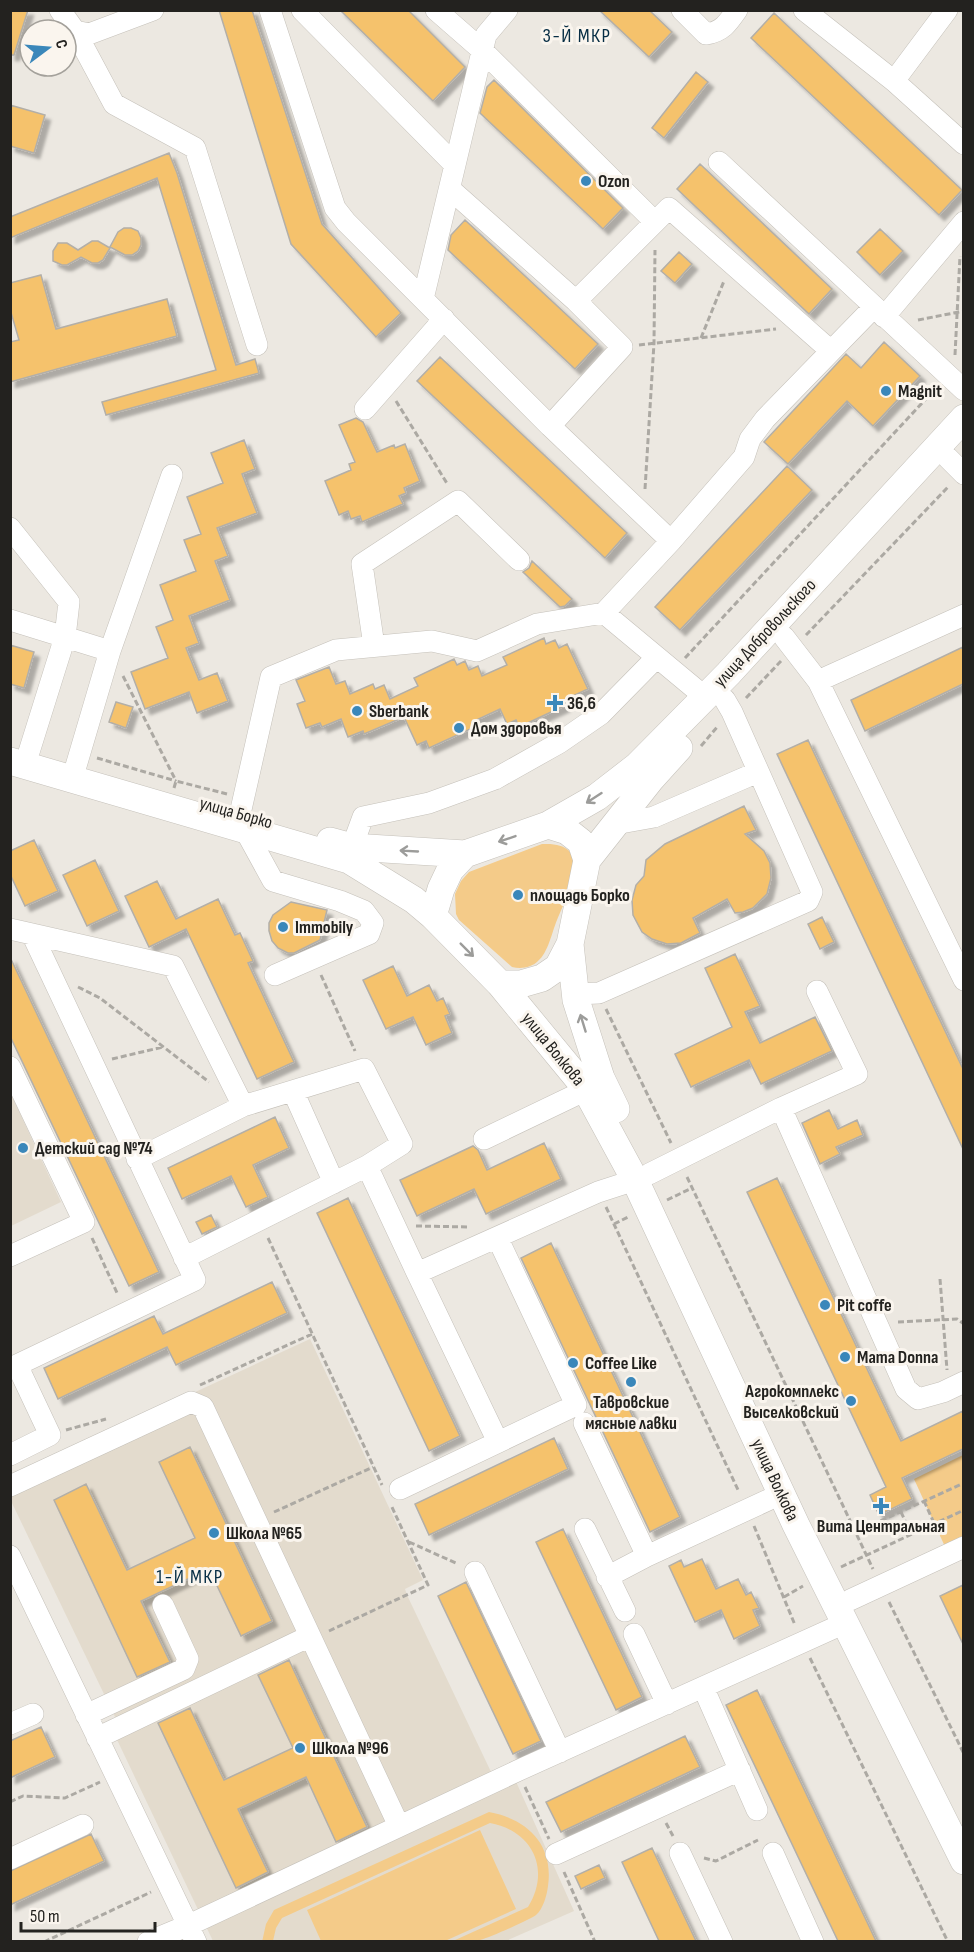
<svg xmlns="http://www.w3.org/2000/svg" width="974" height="1952" viewBox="0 0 974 1952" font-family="'Sofia Sans Condensed',sans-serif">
<defs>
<filter id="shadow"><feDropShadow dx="5.5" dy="5.5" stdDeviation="1.5" flood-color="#0004"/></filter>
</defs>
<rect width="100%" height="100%" fill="#ece8e1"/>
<path fill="#e3dbcd" d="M11,1094L61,1202L11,1226H10Z
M310,1339L423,1580L405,1589L407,1595L492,1774L509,1766L574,1911L506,1941H213L110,1725L117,1721L11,1501V1477Z"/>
<path fill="#f4cb89" d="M542,844C597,841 568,893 557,920C552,932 548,953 538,961C531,968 521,969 512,967L459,920L456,914L455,894L461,881L469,872Z
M963,1455V1544L947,1551L914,1479Z
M489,1812C527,1819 554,1844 548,1886C547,1895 543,1909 536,1915C531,1919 483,1941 476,1941C469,1942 461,1941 453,1941L528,1907C551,1870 533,1831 490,1823L282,1918L276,1928L273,1941L262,1942L266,1924L274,1910Z
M480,1830L516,1909L445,1941H321L307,1910Z"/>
<path fill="#f5c26c" stroke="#b3afa8" stroke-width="1.5" filter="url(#shadow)" d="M10,10H28L14,55H10Z
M219,10H252L322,224L401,313L376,337L291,244Z
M340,10H408L465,67L433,101Z
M599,10H649L672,32L649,57Z
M774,13L962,190L939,215L751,38Z
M696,72L708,82L664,138L652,128Z
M494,80L623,208L603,229L480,113L487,87Z
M10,105L45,115L34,153L10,146Z
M169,153L177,173L236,365L255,359L259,373L106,415L102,402L216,370L157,178L10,238V217Z
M700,164L832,289L809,314L677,189Z
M465,220L598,344L575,369L448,250L451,235Z
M124,228H131L138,231L141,238V245L138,251L132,255H125L110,247L118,232Z
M880,229L903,251L880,275L857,252Z
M92,241H98L110,248L103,260L98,263H92L81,257L67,265H62L53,261V251L58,243H67L78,250Z
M679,252L692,264L675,283L661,271Z
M41,275L56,329L167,299L177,336L10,382V342L19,340L10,309V283Z
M884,342L920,376L873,426L847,401L788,464L764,442L846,354L861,368Z
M440,357L627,533L605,558L417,381Z
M356,418L363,422L377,452L394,445L395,448L405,444L420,481L404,488L406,493L399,496L403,504L362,522L360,516L351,519L348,511L339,515L325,481L351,470L349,464L355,462L339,425Z
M244,440L255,469L242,474L257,513L217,528L228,556L215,561L230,600L189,616L199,643L186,648L199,680L217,673L228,701L197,713L189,692L145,709L131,672L168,658L156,627L173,620L160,585L196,571L184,540L201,534L187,497L223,483L211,453Z
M787,466L812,490L680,630L655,607Z
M532,561L572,599L565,606L560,607L523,572L529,568Z
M544,638L546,644L555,640L559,648L567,644L588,689L562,701L564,706L519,727L516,720L507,724L500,709L472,722L475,727L429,748L426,741L417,745L404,717L364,734L363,731L348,737L341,719L322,727L320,723L306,728L297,704L305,701L296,680L329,667L336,684L345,681L350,694L373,684L375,689L384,685L390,699L418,686L414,678L454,659L457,665L465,661L469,670L478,666L482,676L507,665L503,657Z
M10,645L34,652L24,688L10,684Z
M963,647V684L865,731L851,700Z
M116,702L133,707L126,728L109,722Z
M808,740L963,1069V1149L777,754Z
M744,806L756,830L745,834L764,851L770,863L771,878L767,894L753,908L743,912L735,913L727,899L693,918L700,933L681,943L667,944L652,939L642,932L633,915L632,900L636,885L644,876L646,860L665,844Z
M34,840L58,891L25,906L10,874V851Z
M95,860L119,911L87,926L63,875Z
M157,881L176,919L218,899L235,935L240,933L253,961L248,963L294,1062L257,1079L186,929L149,947L125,896Z
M291,902L327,910L320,940L294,953H288L278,948L272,941L269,931V923L273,915Z
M822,917L834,942L820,949L808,924Z
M735,954L760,1006L745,1012L760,1043L815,1017L832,1051L761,1084L749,1060L691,1087L675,1054L732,1027L705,968Z
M10,957L159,1272L129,1286L10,1036Z
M393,966L407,996L429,985L437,1001L443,998L450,1014L445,1016L452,1033L426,1045L413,1017L386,1029L363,980Z
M829,1110L838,1129L857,1120L863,1135L836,1147L840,1154L820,1164L802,1123Z
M275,1117L289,1148L253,1165L268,1197L246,1207L231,1176L182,1199L168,1168Z
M544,1143L561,1179L486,1214L474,1189L417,1216L400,1180L473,1146L478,1150L487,1170Z
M777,1178L901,1441L963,1411V1449L902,1478L912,1499L879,1515L870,1495L886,1487L747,1192Z
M348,1198L460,1436L429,1451L317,1213Z
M211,1215L217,1227L202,1234L196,1222Z
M551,1243L680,1517L650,1532L521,1258Z
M272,1282L287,1313L176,1365L167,1347L58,1399L44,1368L154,1316L163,1334Z
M554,1438L568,1469L429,1535L415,1504Z
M190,1447L272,1621L241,1636L209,1569L141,1601L170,1662L137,1677L54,1500L86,1484L127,1570L195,1538L159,1462Z
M563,1529L642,1697L616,1710L536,1542Z
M702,1559L716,1589L738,1579L746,1595L751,1592L759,1608L753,1610L760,1626L734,1639L721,1610L695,1622L669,1566L681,1560L684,1567Z
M466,1582L541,1741L513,1754L438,1596Z
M963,1585V1644L940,1596Z
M289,1660L367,1827L336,1842L306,1777L238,1809L268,1872L236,1888L158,1723L190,1708L224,1780L293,1748L258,1675Z
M757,1690L876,1941H838L726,1705Z
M41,1727L55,1757L10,1778V1741Z
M685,1736L700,1767L561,1832L546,1802Z
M91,1834L104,1861L10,1905V1871Z
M652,1848L696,1941H659L622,1862Z
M599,1865L605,1878L581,1889L575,1876Z"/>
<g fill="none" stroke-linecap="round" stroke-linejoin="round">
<g stroke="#c5c1ba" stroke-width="22">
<path id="minor" d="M60,10L75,31L89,34L153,10
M270,10L335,208L346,222L550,426L671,541
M302,10L455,165
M436,10L483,51L655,222
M682,10L706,34C722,32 728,23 737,10
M804,10L894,81L964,144
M75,31L114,104L195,148L257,345
M894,81L947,10
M719,162L964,390
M450,189L576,301L669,208L831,351
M423,299L486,35L507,10
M884,317L964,222
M365,409L444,319
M550,426L622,347L576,301
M948,458L964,474
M10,528L69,602L65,637L29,752
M604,613L705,697
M10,620L110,651
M784,637L818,681L964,980
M374,646L362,564L458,501L519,560
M818,681L964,615
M76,766L110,651L172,475
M240,814L271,677L336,650L432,641L477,651L537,624L604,613L671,541L744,457L750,439L765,419L874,307
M615,824L654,817L758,772
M245,830L273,881L340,901L364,911L373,923L369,934L275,975
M352,847L363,817L429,803L495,779L559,743L601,714L657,657
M10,929L173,966L243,1106
M575,994L599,993L808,901L812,892L732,712L725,700
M10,1067L84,1222L10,1256
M293,1091L334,1183
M781,1108L857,1074L817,991
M484,1139L586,1090
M137,1159L243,1106L364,1069L402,1144L367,1166L417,1273
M649,1174L781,1108L906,1389L918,1399L943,1392L964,1382
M184,1258L367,1166
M584,1423L647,1556
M498,1442L417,1273L598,1192L635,1180
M10,1455L50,1435L17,1365L195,1280L32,934
M10,1486L191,1402L203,1407L399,1826
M400,1489L576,1405L498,1239
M585,1529L625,1611
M10,1556L196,1942
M475,1572L560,1752
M607,1577L647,1556L781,1494
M850,1600L964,1547
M634,1634L667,1704
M703,1687L757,1810
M86,1715L184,1669L188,1659L163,1605
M10,1724L33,1714
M97,1738L310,1636
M680,1853L722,1942
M773,1853L813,1942
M556,1854L740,1770
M10,1859L83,1825
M148,1942L189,1925L517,1771L845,1623"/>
</g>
<g stroke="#c5c1ba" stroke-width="28">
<path id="major" d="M10,761L349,860L414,900L433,916L500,984L584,1086L635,1180L796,1525L964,1861
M330,841L352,847L465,854
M587,860L651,779L679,748
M433,916L441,889L450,870L465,854L548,825L597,797L637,766L728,674L964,418
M570,944L576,1000L601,1078L616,1109
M500,984H521L542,978L558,967L570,944L587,860L581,842L567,831L548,825"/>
</g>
<path stroke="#aca9a3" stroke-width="3" stroke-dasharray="6 3" stroke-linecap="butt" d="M918,320L964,311
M701,338L724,281
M639,345L776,329
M955,355L960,256
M396,401L448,485
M645,489L654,343L655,250
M806,635L949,486
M685,658L936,388
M123,676L176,781
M746,698L781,661
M701,746L718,726
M97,758L176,781
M174,788L176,781L227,794
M321,975L355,1051
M78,987L100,998L209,1082
M606,1009L671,1143
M112,1059L163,1047
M687,1177L873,1569
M667,1200L692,1188
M606,1207L739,1492
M614,1224L628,1217
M416,1226L470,1227
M92,1238L118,1295
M268,1238L382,1485
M940,1279L947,1370
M898,1322L957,1319L964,1324
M200,1385L312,1334
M66,1430L106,1419
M924,1501L934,1523
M274,1512L373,1467
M901,1512L911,1534
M754,1526L795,1625
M856,1532L964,1483
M409,1542L458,1564
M841,1567L964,1510
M784,1597L803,1586
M889,1602L964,1754
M329,1631L428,1585L391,1505
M810,1658L948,1942
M525,1787L549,1839
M10,1802L23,1796L65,1798L100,1782
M666,1823L673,1836
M704,1858L716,1861L758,1840
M564,1872L595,1942
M44,1942L151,1892"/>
<use href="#minor" stroke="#fff" stroke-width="21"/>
<use href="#major" stroke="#fff" stroke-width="27"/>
</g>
<defs><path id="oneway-shaft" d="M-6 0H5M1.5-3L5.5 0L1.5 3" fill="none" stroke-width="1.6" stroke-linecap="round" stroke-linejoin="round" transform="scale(1.5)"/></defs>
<g stroke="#9c9c9a">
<use href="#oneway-shaft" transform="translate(594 798) rotate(147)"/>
<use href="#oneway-shaft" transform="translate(507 839) rotate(161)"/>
<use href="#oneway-shaft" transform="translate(409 851) rotate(-177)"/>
<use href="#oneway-shaft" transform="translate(467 950) rotate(45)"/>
<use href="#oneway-shaft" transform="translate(583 1023) rotate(-107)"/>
</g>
<g fill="#3a87ba" stroke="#faf5ee" stroke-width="2">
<circle cx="586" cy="181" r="6"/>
<circle cx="886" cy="391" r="6"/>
<path d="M552 694h6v6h6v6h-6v6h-6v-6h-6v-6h6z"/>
<circle cx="357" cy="711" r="6"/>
<circle cx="459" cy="728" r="6"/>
<circle cx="518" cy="895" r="6"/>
<circle cx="283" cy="927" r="6"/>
<circle cx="23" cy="1148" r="6"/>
<circle cx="825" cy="1305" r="6"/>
<circle cx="845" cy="1357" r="6"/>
<circle cx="573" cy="1363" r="6"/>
<circle cx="631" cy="1382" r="6"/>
<circle cx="851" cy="1401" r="6"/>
<path d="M878 1497h6v6h6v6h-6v6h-6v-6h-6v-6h6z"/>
<circle cx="214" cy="1533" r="6"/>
<circle cx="300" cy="1748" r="6"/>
</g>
<g text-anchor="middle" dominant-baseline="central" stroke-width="6" stroke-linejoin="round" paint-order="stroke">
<g font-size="18" font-weight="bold" fill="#23221f" stroke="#faf5ee" text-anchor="start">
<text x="598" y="181">Ozon</text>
<text x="898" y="391">Magnit</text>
<text x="567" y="703">36,6</text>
<text x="369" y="711">Sberbank</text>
<text x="471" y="728">Дом здоровья</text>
<text x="530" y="895">площадь Борко</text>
<text x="295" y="927">Immobily</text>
<text x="35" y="1148">Детский сад №74</text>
<text x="837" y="1305">Pit coffe</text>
<text x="857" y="1357">Mama Donna</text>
<text x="585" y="1363">Coffee Like</text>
<text x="839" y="1391" text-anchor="end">Агрокомплекс<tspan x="839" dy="21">Выселковский</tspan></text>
<text x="631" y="1402" text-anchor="middle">Тавровские<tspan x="631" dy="21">мясные лавки</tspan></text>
<text x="881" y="1526" text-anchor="middle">Вита Центральная</text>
<text x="226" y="1533">Школа №65</text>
<text x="312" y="1748">Школа №96</text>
</g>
<g font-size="18" fill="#23221f" stroke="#faf5ee">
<text transform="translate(765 633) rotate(-47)">улица Добровольского</text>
<text transform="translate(236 813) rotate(16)">улица Борко</text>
<text transform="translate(553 1049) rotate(51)">улица Волкова</text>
<text transform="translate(775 1480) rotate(65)">улица Волкова</text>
</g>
<g font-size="20" letter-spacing="1.5" fill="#062d44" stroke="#faf5ee">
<text x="577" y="36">3-Й МКР</text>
<text x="190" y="1577">1-Й МКР</text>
</g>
</g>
<rect width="974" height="1952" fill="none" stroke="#23221f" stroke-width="24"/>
<g transform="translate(48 48) rotate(74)"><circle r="28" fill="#faf5ee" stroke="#a4a19b" stroke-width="1.5"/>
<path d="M0-4.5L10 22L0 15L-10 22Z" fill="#3a87ba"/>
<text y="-9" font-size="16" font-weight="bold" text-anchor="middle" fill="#23221f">С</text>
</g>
<path d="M21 1922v9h134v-9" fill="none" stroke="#23221f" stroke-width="3"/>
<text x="30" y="1922" font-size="18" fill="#23221f" stroke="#faf5ee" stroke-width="4.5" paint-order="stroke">50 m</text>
</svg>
